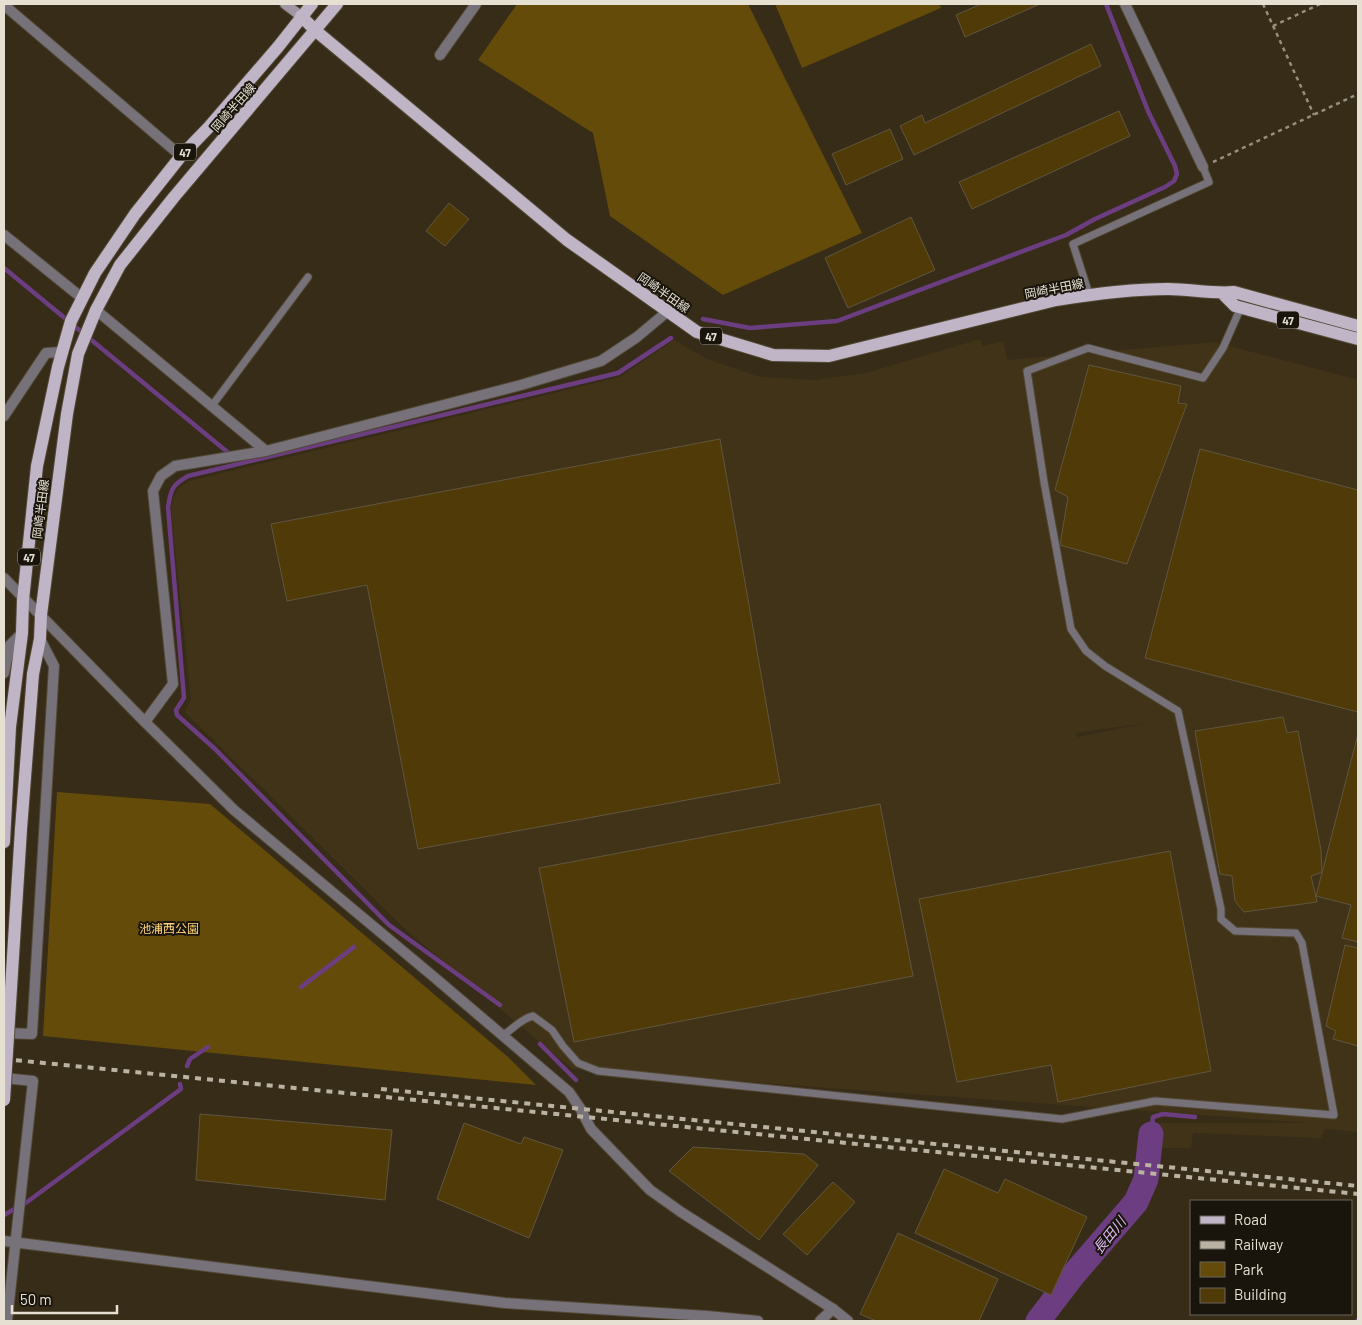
<svg xmlns="http://www.w3.org/2000/svg" width="1362" height="1325" viewBox="0 0 1362 1325" font-family="Barlow,'Noto Sans JP',sans-serif">
<rect width="100%" height="100%" fill="#362c18"/>
<path fill="#413318" fill-rule="evenodd" d="M980,339L983,346L1003,341L1007,360L1215,342L1358,380V1132L1325,1129L1321,1138L1193,1133L1191,1148H1155L1157,1123H1310L572,1069L407,931L185,712L191,698L171,511L173,498L179,488L189,481L620,377L674,340L707,359L760,377L816,380L866,373ZM1147,723L1077,737L1076,733Z"/>
<path fill="#654b0a" d="M517,4H748L862,233L723,295L610,216L593,133L478,60Z
M775,4H939L941,8L802,68Z
M57,792L210,804L508,1057L536,1085L43,1036Z"/>
<g fill="none" stroke-linecap="round" stroke-linejoin="round">
<path stroke="#6c3e81" stroke-width="4.5" d="M4,268L231,455
M703,319L750,328L837,321L1066,235L1095,219L1165,187L1174,181L1177,174L1175,166L1148,111L1106,4
M301,987L354,947
M500,1005L389,925L215,749L177,715L176,710L184,698L168,507C171,489 172,485 188,476L618,373L671,338
M540,1044L576,1080
M187,1066L190,1059L208,1047
M1151,1134L1153,1117L1163,1114L1195,1117
M4,1215L27,1202L181,1089L180,1084
M1357,1321L1358,1320"/>
<path stroke="#6c3e81" stroke-width="25" d="M1038,1321L1074,1274L1136,1202L1146,1179L1151,1134"/>
</g>
<path fill="#503b08" stroke="#60553f" d="M981,4H1040L965,37L956,15Z
M1091,44L1101,66L914,155L900,126L922,115L925,123Z
M1119,111L1130,136L972,209L959,182Z
M890,129L903,159L846,185L832,154Z
M449,203L469,219L445,246L426,231Z
M911,217L935,270L848,308L825,258Z
M1089,365L1181,386L1178,403L1187,404L1127,564L1060,545L1068,497L1055,490Z
M720,439L780,783L418,849L367,585L287,601L271,524Z
M1200,449L1358,490V712L1145,658Z
M1283,717L1287,733L1298,731L1321,850L1322,872L1311,876L1317,902L1244,912L1235,901L1232,876L1220,874L1195,731Z
M1358,734V942L1342,938L1351,905L1316,896Z
M880,804L913,976L574,1042L539,868Z
M1170,851L1211,1071L1058,1102L1051,1065L957,1082L919,899Z
M1345,945L1358,948V1046L1333,1039L1336,1031L1326,1026Z
M200,1114L392,1130L385,1200L196,1180Z
M464,1123L521,1144L524,1137L563,1150L529,1238L437,1199Z
M693,1147L804,1154L818,1165L759,1240L669,1171Z
M944,1169L998,1193L1005,1179L1087,1217L1051,1295L915,1233Z
M833,1182L855,1202L807,1255L783,1234Z
M898,1233L998,1279L979,1321H876L860,1314Z"/>
<g fill="none" stroke-linecap="round" stroke-linejoin="round">
<g stroke="#524936" stroke-width="9">
<path id="service" d="M1089,294L1073,244L1209,182L1203,167
M211,407L308,277
M503,1035C515,1028 520,1019 533,1016L552,1030L563,1046L578,1063L598,1071L1062,1119L1155,1101L1334,1115L1302,943L1296,933L1235,931L1221,919V909L1178,711L1105,666L1086,651L1071,629L1044,482L1027,371L1088,348L1203,378L1223,348L1241,307"/>
</g>
<g stroke="#524936" stroke-width="12">
<path id="minor" d="M1125,4L1203,167
M4,5L181,156
M440,55L476,4
M4,235L82,298
M96,310L266,451
M4,416L46,353L61,352
M4,673L10,645L22,633
M145,722L173,684L153,491L161,476L175,466L266,451L521,385L601,361L637,337L668,311
M4,1033L32,1034L54,666L40,639
M4,1078L33,1081L7,1321
M4,1241L505,1303L707,1316L758,1321
M820,1321L833,1309"/>
</g>
<g stroke="#524936" stroke-width="12">
<path id="tertiary" d="M4,578L141,718L234,810L434,977L569,1092L580,1108L591,1129L650,1190L681,1212L833,1309L848,1321"/>
</g>
<g stroke="#524936" stroke-width="12">
<path id="secondary" d="M285,4L301,16"/>
</g>
<g stroke="#524936" stroke-width="14">
<path id="primary" d="M301,16L316,31L567,240L697,332L773,355L829,356L1056,300C1093,294 1131,289 1168,289C1190,289 1212,294 1234,292L1358,326
M1222,293L1235,306L1358,339
M21,829L33,674L40,639L41,615L67,414L78,354L96,310L120,265L174,197L337,4
M4,842L10,727L22,633L23,600L37,466L58,367L71,321L95,273L135,214L181,156L209,127L278,47L312,4"/>
</g>
<path stroke="#968e7e" stroke-width="2.5" stroke-dasharray="4 4" stroke-linecap="butt" d="M1263,4L1314,115
M1273,26L1320,4
M1213,162L1358,94"/>
<use href="#service" stroke="#77717a" stroke-width="7"/>
<use href="#minor" stroke="#77717a" stroke-width="10"/>
<use href="#tertiary" stroke="#77717a" stroke-width="10"/>
<use href="#secondary" stroke="#a097a5" stroke-width="10"/>
<use href="#primary" stroke="#c0b4c7" stroke-width="12"/>
<path stroke="#bab3a4" stroke-width="4" stroke-dasharray="6 6" stroke-linecap="butt" d="M4,1059L1358,1194
M381,1089L1358,1186"/>
<g stroke="#524936" stroke-width="14" stroke-linecap="butt">
<path id="primary-bridge" d="M4,1100L21,829"/>
</g>
<use href="#primary-bridge" stroke="#c0b4c7" stroke-width="12"/>
</g>
<g text-anchor="middle" dominant-baseline="central" stroke-width="4" stroke-linejoin="round" paint-order="stroke">
<g fill="#19150c" stroke="#a8a397" stroke-width="1">
<rect x="174" y="143.5" width="22" height="17" rx="4"/>
<rect x="1277" y="311.5" width="22" height="17" rx="4"/>
<rect x="700" y="327.5" width="22" height="17" rx="4"/>
<rect x="18" y="548.5" width="22" height="17" rx="4"/>
</g>
<g font-size="11" font-weight="bold" fill="#e6e0d3">
<text x="185" y="152">47</text>
<text x="1288" y="320">47</text>
<text x="711" y="336">47</text>
<text x="29" y="557">47</text>
</g>
<g font-size="12" fill="#e6e0d3" stroke="#19150c">
<text transform="translate(233 107) rotate(-49)">岡崎半田線</text>
<text transform="translate(1054 288) rotate(-11)">岡崎半田線</text>
<text transform="translate(664 292) rotate(35)">岡崎半田線</text>
<text transform="translate(40 509) rotate(-83)">岡崎半田線</text>
</g>
<g font-size="12" fill="#fed27a" stroke="#19150c">
<text x="169" y="928">池浦西公園</text>
</g>
<g font-size="14" font-style="italic" fill="#dfb9f3" stroke="#19150c">
<text transform="translate(1109 1235) rotate(-51)">長田川</text>
</g>
</g>
<rect width="1362" height="1325" fill="none" stroke="#e6e0d3" stroke-width="10"/>
<rect x="1190" y="1200" width="162" height="115" fill="#19150c" stroke="#6b665c"/>
<rect x="1200" y="1216" width="25" height="8" fill="#c0b4c7" stroke="#6b665c"/>
<text x="1234" y="1225" font-size="15" fill="#e6e0d3">Road</text>
<rect x="1200" y="1241" width="25" height="8" fill="#bab3a4" stroke="#6b665c"/>
<text x="1234" y="1250" font-size="15" fill="#e6e0d3">Railway</text>
<rect x="1200" y="1262" width="25" height="15" fill="#654b0a" stroke="#6b665c"/>
<text x="1234" y="1275" font-size="15" fill="#e6e0d3">Park</text>
<rect x="1200" y="1288" width="25" height="15" fill="#503b08" stroke="#6b665c"/>
<text x="1234" y="1300" font-size="15" fill="#e6e0d3">Building</text>
<path d="M12 1305v8h105v-8" fill="none" stroke="#e6e0d3" stroke-width="2.5"/>
<text x="20" y="1305" font-size="15" fill="#e6e0d3" stroke="#19150c" stroke-width="4" paint-order="stroke">50 m</text>
</svg>
